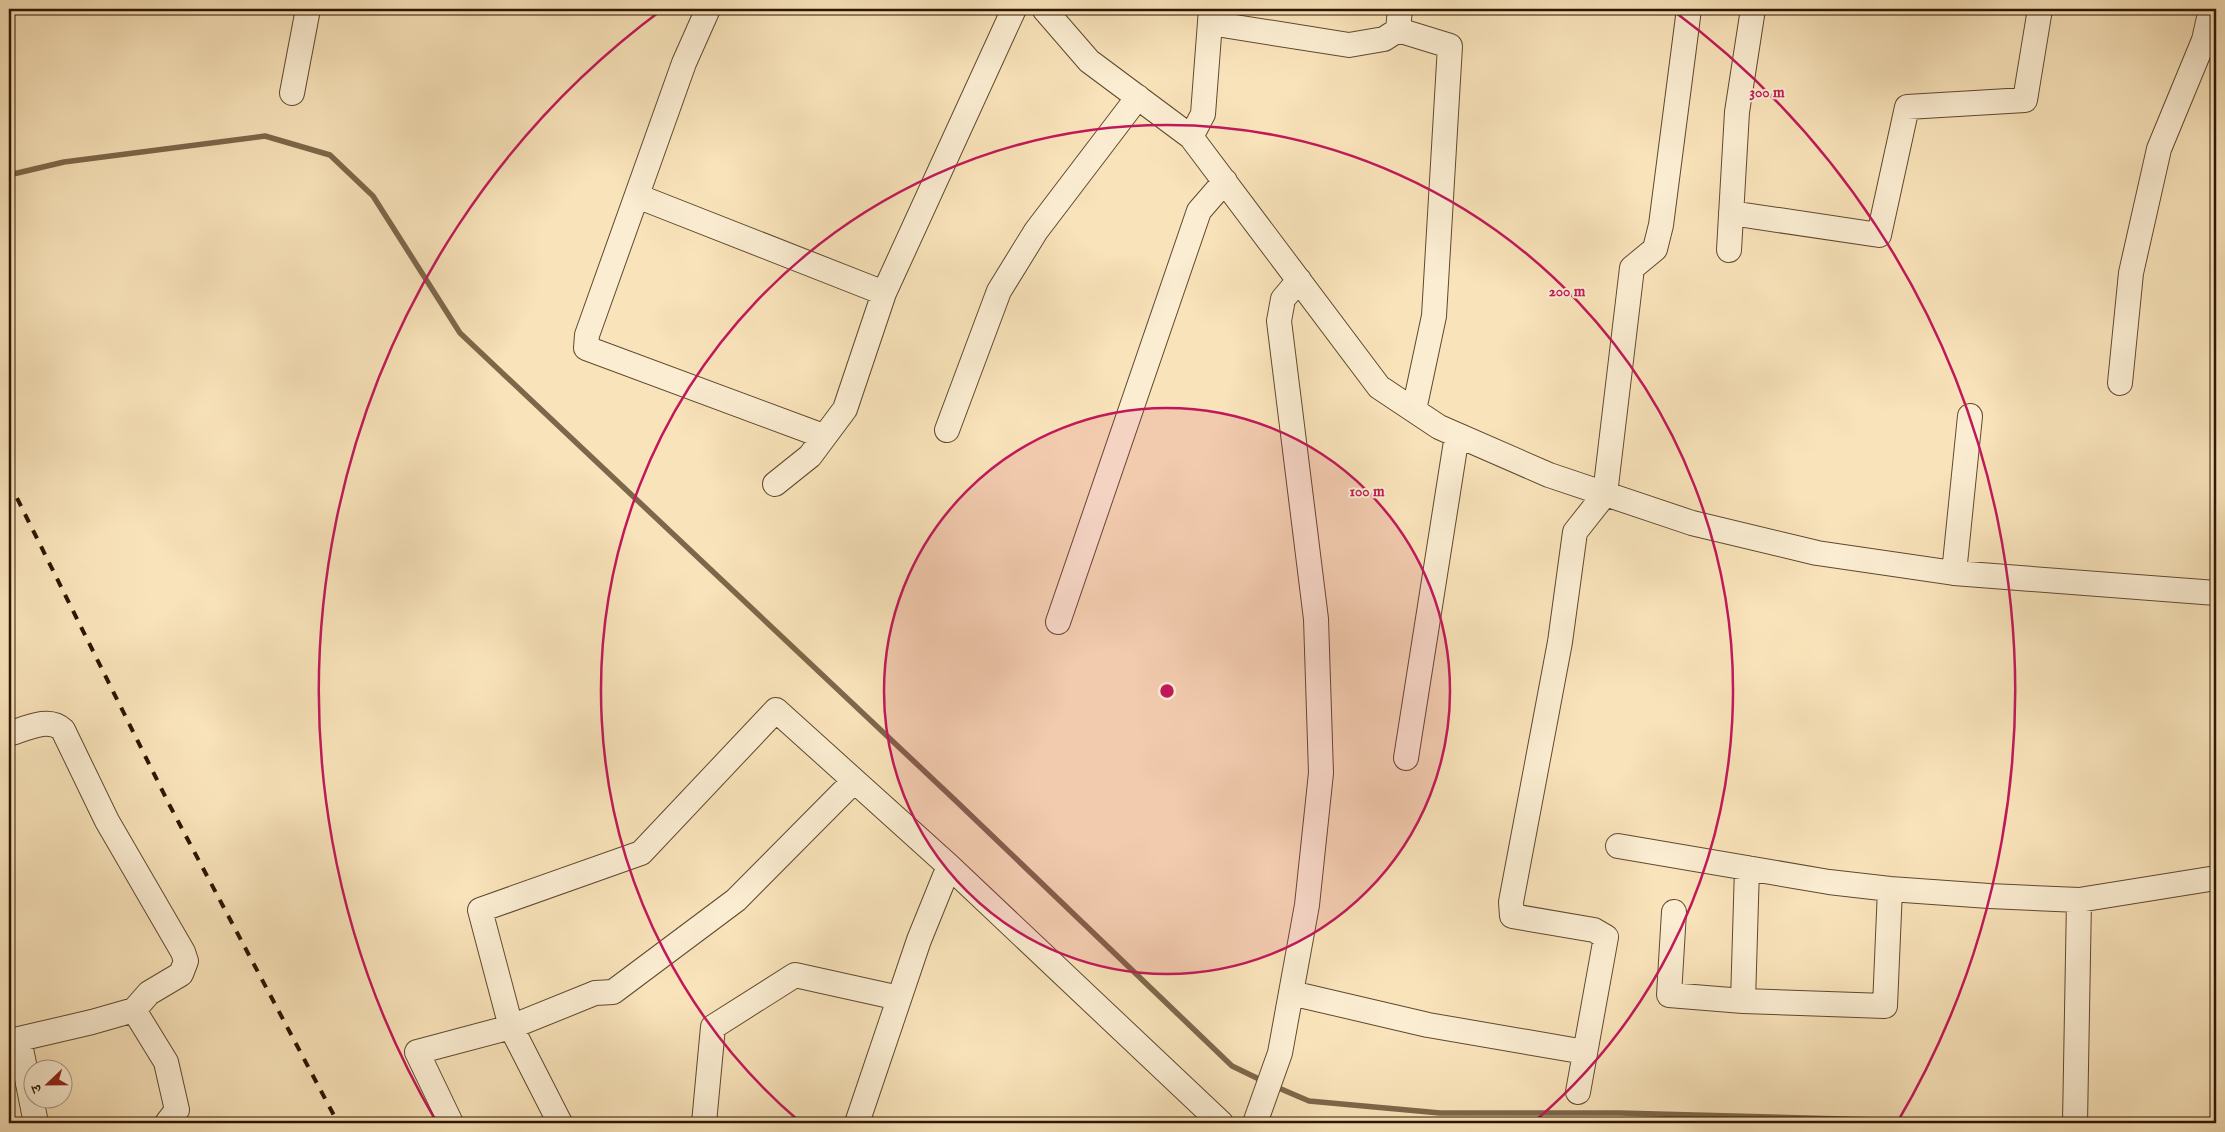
<svg xmlns="http://www.w3.org/2000/svg" width="2225" height="1132" viewBox="0 0 2225 1132" font-family="'IM FELL English','Noto Serif Devanagari',serif">
<rect width="100%" height="100%" fill="#f9e3ba"/>
<filter id="stains"><feTurbulence type="fractalNoise" baseFrequency=".004" numOctaves="4"/><feColorMatrix values="0 0 0 0 .2 0 0 0 0 .09 0 0 0 0 .02 0 0 0 .5 -.17"/></filter>
<radialGradient id="worn" r=".72"><stop offset=".6" stop-color="#630" stop-opacity="0"/><stop offset="1" stop-color="#630" stop-opacity=".3"/></radialGradient>
<g fill="none" stroke-linecap="round" stroke-linejoin="round">
<path stroke="#7d674a" stroke-width="5.5" d="M9,175L64,162L265,136L330,155L373,196L460,333L956,801L1232,1066L1263,1081
M1274,1086L1309,1101L1440,1113H1620L1992,1123"/>
<g stroke="#5f492e" stroke-width="26">
<path id="minor" d="M708,9L684,63L587,335L586,348L823,436
M1044,9L1089,61L1191,137L1379,387L1439,427L1549,475L1692,523L1817,553L1954,573L2216,593
M1210,23L1349,45L1384,39L1398,30
M1398,30L1450,46L1434,316L1414,410
M1398,30L1400,9
M292,93L308,9
M1191,137L1203,114L1211,9
M637,196L884,293
M1731,213L1879,235L1907,107L2025,100L2040,9
M1729,250L1737,112L1753,9
M2120,383L2131,273L2159,149L2204,40L2211,9
M947,430L999,291L1036,231L1138,97
M775,484L810,456L845,409L884,293L1014,9
M1954,573L1970,416
M1058,622L1199,211L1225,181
M9,734C25,729 49,716 63,730L107,821L183,952L186,961L181,974L149,993L134,1010
M1406,758L1457,435
M1618,846L1829,882L1890,889L1989,896L2079,900L2216,878
M1674,912L1669,995L1743,1001L1885,1006L1890,889
M1291,993L1428,1025L1585,1052
M1743,1001L1747,868
M1578,1092L1606,937L1594,930L1512,916L1511,902L1560,642L1575,532L1605,494L1632,268L1655,249L1661,225L1689,9
M36,1123L19,1039L92,1022L134,1010L166,1062L177,1110L167,1123
M451,1123L417,1052L511,1027L595,993L613,992L736,900L854,781
M560,1123L511,1027L480,910L641,853L776,710L949,866L1221,1123
M704,1123L713,1027L795,975L899,998
M857,1123L919,940L949,866
M1255,1123L1280,1053L1307,905L1321,773L1316,619L1279,321L1283,299L1299,280
M2075,1123L2079,900"/>
</g>
<use href="#minor" stroke="#fbedd2" stroke-width="24"/>
<path stroke="#2c1600" stroke-width="4" stroke-dasharray="9 9" stroke-linecap="butt" d="M9,482L170,806L338,1123"/>
</g>
<circle cx="1167" cy="691" r="283" fill="#c2185b" fill-opacity=".12"/>
<g fill="none" stroke="#c2185b" stroke-width="2.5">
<circle cx="1167" cy="691" r="283"/>
<path d="M799 1121A566 566 0 1 1 1535 1121"/>
<path d="M436 1121A848 848 0 0 1 663 9M1671 9A848 848 0 0 1 1898 1121"/>
</g>
<circle cx="1167" cy="691" r="8" fill="#c2185b" stroke="#fbedd2" stroke-width="2.5"/>
<g font-size="15" text-anchor="middle" font-weight="bold" fill="#c2185b" stroke="#fbedd2" stroke-width="4" stroke-linejoin="round" paint-order="stroke">
<text x="1767" y="97">300 m</text>
<text x="1567" y="296">200 m</text>
<text x="1367" y="496">100 m</text>
</g>
<rect width="2225" height="1132" fill="none" stroke="#f9e3ba" stroke-width="30"/>
<rect x="10" y="10" width="2205" height="1112" fill="none" stroke="#2c1600" stroke-width="2.5"/>
<rect x="15" y="15" width="2195" height="1102" fill="none" stroke="#2c1600"/>
<g transform="translate(48 1084) rotate(248)"><circle r="24" fill="#fbedd2" stroke="#a8977e"/>
<path d="M0-4L9 19L0 12L-9 19Z" fill="#8f2418"/>
<text y="-8" font-size="14" font-weight="bold" text-anchor="middle" fill="#2c1600">उ</text>
</g>
<rect width="100%" height="100%" filter="url(#stains)"/>
<rect width="100%" height="100%" fill="url(#worn)"/>
</svg>
